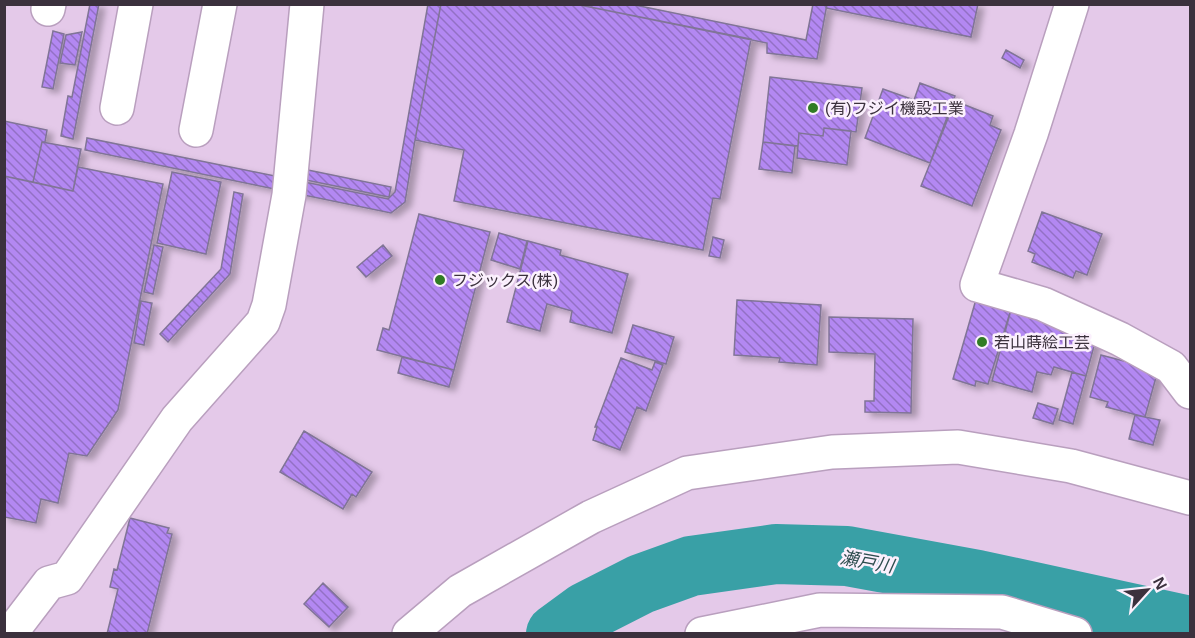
<svg xmlns="http://www.w3.org/2000/svg" width="1195" height="638" viewBox="0 0 1195 638" font-family="Helvetica,'Noto Sans JP',sans-serif">
<defs>
<pattern id="building-back-hatch" width="6" height="6" patternUnits="userSpaceOnUse" patternTransform="scale(1.5)"><rect width="6" height="6" fill="#b388f2"/><path d="M-1 5l2 2M0 0l6 6M5-1l2 2" fill="none" stroke="#9370c5"/></pattern>
<filter id="shadow"><feDropShadow dx="6" dy="4" stdDeviation="3" flood-color="#0004"/></filter>
</defs>
<rect width="100%" height="100%" fill="#e4c9e9"/>
<g fill="none" stroke-linecap="round" stroke-linejoin="round">
<path stroke="#39a0a6" stroke-width="60" d="M556,634L586,612L641,584L691,566L776,554L847,556L978,580L1190,626"/>
</g>
<path fill="url(#building-back-hatch)" stroke="#807496" stroke-width="1.5" filter="url(#shadow)" d="M90,4H99L73,139L61,136L68,96L72,97Z
M428,4H441L415,140L405,202L391,213L85,150L87,138L388,199L395,192Z
M441,4H575L751,39L720,199L713,198L703,250L454,201L464,150L415,140Z
M575,4H630L806,40L813,4H827L817,59L767,53V43Z
M827,4H978L971,37L826,8Z
M53,31L64,34L53,89L42,87Z
M82,32L75,65L60,63L66,35Z
M1006,50L1024,60L1020,68L1002,58Z
M770,77L862,88L856,132L824,128L823,136L799,133L798,146L763,142Z
M920,83L955,96L930,163L865,138L883,89L914,100Z
M955,101L993,116L990,125L1001,130L972,206L921,186Z
M4,121L47,130L45,142H42L33,182L4,176Z
M824,128L851,131L847,165L797,158L799,133L823,136Z
M42,142L81,149L73,191L33,182Z
M763,142L795,146L792,173L759,169Z
M78,167L163,184L118,410L87,456L69,453L58,503L41,499L36,523L4,517V176L73,191Z
M303,169L391,187L389,197L301,179Z
M172,172L221,182L206,254L157,243Z
M234,192L243,194L230,274L168,342L160,334L221,269Z
M1042,212L1102,234L1087,275L1076,271L1073,278L1032,262L1035,254L1028,251Z
M419,214L490,232L454,370L377,350L383,328L389,330Z
M499,233L527,241L520,269L491,260Z
M713,237L724,240L720,258L709,256Z
M528,241L561,250L560,255L628,274L612,333L570,322L572,311L547,304L540,331L507,322Z
M154,245L163,247L153,294L144,292Z
M383,245L392,256L366,277L357,267Z
M1017,287L1098,331L1086,376L1054,367L1051,375L1037,372L1032,392L992,381Z
M977,296L1012,306L988,384L976,381L975,386L953,379Z
M737,300L821,305L817,365L779,362L780,358L734,355Z
M141,301L152,303L144,345L134,343Z
M829,317L913,319L911,413L865,412V401H874L875,354L829,352Z
M633,325L674,337L666,364L625,352Z
M1101,355L1158,370L1145,417L1106,407L1108,402L1090,397Z
M402,357L454,370L449,387L398,373Z
M621,358L652,370L655,362L663,365L646,411L637,407L620,450L593,440L597,427H595Z
M1072,372L1086,376L1073,424L1059,420Z
M1038,403L1058,409L1053,424L1033,418Z
M1135,415L1160,420L1153,445L1129,439Z
M304,431L372,472L356,497L352,494L343,509L280,472Z
M130,518L169,528L167,533L172,534L147,634H107L118,589L110,587L114,569L117,570Z
M323,583L348,607L329,627L304,604Z"/>
<g fill="none" stroke-linecap="round" stroke-linejoin="round">
<g stroke="#b99fbe" stroke-width="36">
<path id="minor" d="M1072,4L1031,134L977,285L1043,304L1120,339L1171,367L1190,392
M48,9L49,4
M117,108L136,4
M196,130L220,4
M10,634L49,583L67,578L177,419L263,322L269,305L289,195L307,4
M409,634L460,591L591,517L687,473L832,452L958,447L1071,466L1190,498
M702,634L820,610L1002,612L1075,634"/>
</g>
<use href="#minor" stroke="#fff" stroke-width="33"/>
</g>
<g fill="#307c24" stroke="#fbf0fd" stroke-width="2">
<circle cx="813" cy="108" r="6"/>
<circle cx="440" cy="280" r="6"/>
<circle cx="982" cy="342" r="6"/>
</g>
<g text-anchor="middle" dominant-baseline="central" stroke-width="5" stroke-linejoin="round" paint-order="stroke">
<g font-size="16" fill="#3b313d" stroke="#fbf0fd" text-anchor="start">
<text x="825" y="108">(有)フジイ機設工業</text>
<text x="452" y="280">フジックス(株)</text>
<text x="994" y="342">若山蒔絵工芸</text>
</g>
<g font-size="18" font-style="italic" fill="#2e4d4f" stroke="#fbf0fd">
<text transform="translate(867 562) rotate(10)">瀬戸川</text>
</g>
</g>
<rect width="1195" height="638" fill="none" stroke="#3b313d" stroke-width="12"/>
<g transform="translate(1147 590) rotate(63)" stroke="#fbf0fd" stroke-width="4.5" paint-order="stroke">
<path d="M0-4.5L10 22L0 15L-10 22Z" fill="#3b313d"/>
<text y="-9" font-size="16" font-weight="bold" text-anchor="middle" fill="#3b313d">N</text>
</g>
</svg>
